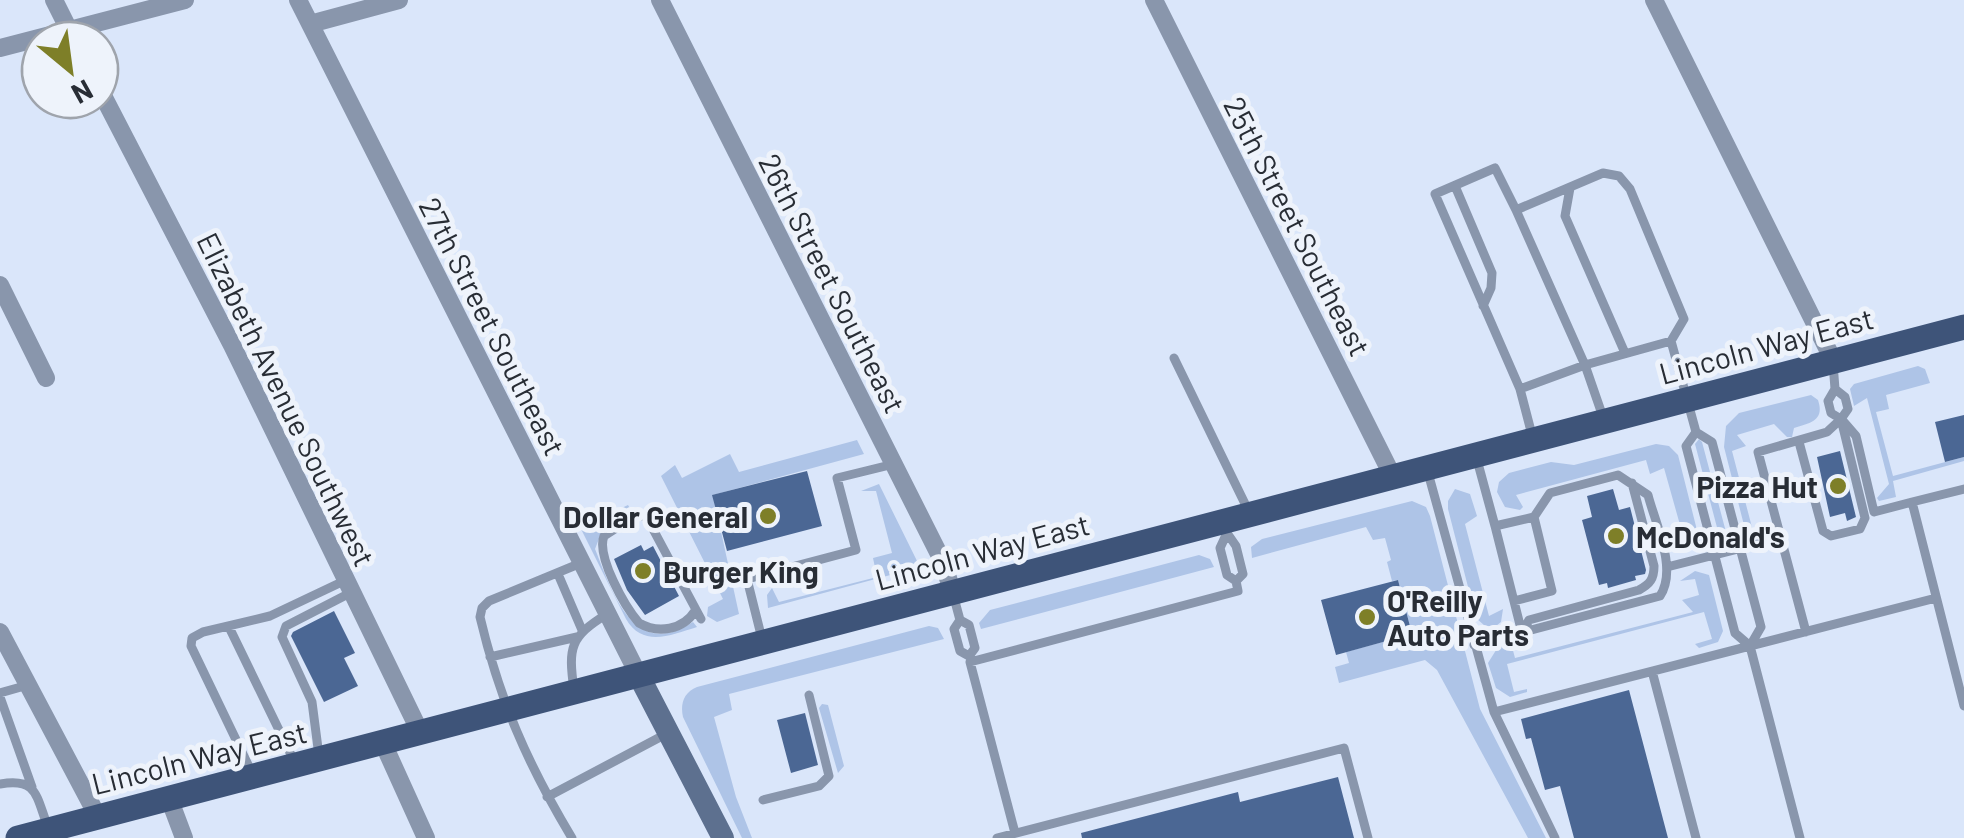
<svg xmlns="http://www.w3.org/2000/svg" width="1964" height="838" viewBox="0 0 1964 838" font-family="Barlow,sans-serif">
<rect width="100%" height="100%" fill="#dae6fa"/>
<path fill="#aec4e7" d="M1918,366L1925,369L1930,383L1886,395L1889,409L1876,412L1893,476L1964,457V461L1893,481L1896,497L1879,501L1877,498L1889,484L1867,398L1854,406L1850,389L1854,384Z
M1811,395L1818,400C1825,421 1810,423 1794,428L1792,437H1787L1774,424L1737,435L1746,446L1732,451L1754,535L1746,533L1724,447L1726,426L1739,413Z
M1699,439L1702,442L1726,532L1724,537L1719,535L1695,444Z
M857,440L864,454L713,495L739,614L717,622L707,616L708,607L723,599L661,476L675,465L682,478L730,454L739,472Z
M1656,444L1669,446L1678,455L1700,542L1696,548L1683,550L1671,543V539L1682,532L1664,468L1650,474L1646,460L1516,495L1523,507L1520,510L1505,507L1497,492L1499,482L1509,473L1551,462L1574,465Z
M879,484L920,567L768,608L767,595L772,588L779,602L877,577L873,558L892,553L876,491H861Z
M1455,489L1470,494L1477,516L1465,524L1489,616L1503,609L1501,622L1496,626H1485L1476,618L1448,509V501Z
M1412,501L1426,507L1430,516L1480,709L1546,838H1528L1437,670L1425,660L1339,683L1335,667L1349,663L1346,652L1412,634L1398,580L1392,581L1387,562L1391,560L1385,538L1373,540L1366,527L1252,558L1251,547L1262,539Z
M628,505L632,512L602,531L595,549C613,594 634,661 693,622L697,627C671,635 643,648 626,619L580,527L578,515L584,526Z
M1199,555L1210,559L1214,567L981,629L979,623L990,610Z
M1695,571L1709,575L1723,631L1718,642L1699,648L1695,644L1712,639L1704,612L1507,664L1514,692L1527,689V692L1510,697L1496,688L1488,663L1498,647L1511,643L1515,658L1693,612L1682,600L1699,595L1695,579L1680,581Z
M929,626L938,628L944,639L729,694L732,710L714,717L736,797L752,838H742L683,717C680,704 684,692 697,687Z
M822,704L828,705L844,766L838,773L819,708Z"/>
<path fill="#4b6794" d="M1964,415V457L1945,462L1935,422Z
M1840,451L1856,517L1847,521L1845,513L1830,517L1817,457Z
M807,471L822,526L727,551L712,495Z
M1613,489L1619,510L1630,507L1646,570L1645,574L1635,576L1636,580L1608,588L1607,583L1599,585L1582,520L1592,517L1587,496Z
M641,545L644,551L653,546L679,596L645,615L627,590L614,559Z
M1398,580L1412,634L1336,655L1321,600Z
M334,611L355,653L344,658L358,686L324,702L291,636L293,632Z
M1629,690L1668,838H1574L1560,786L1545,790L1531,738L1526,739L1521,719Z
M805,713L818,765L791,773L777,720Z
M1338,777L1354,838H1082L1081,833L1238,792L1240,802Z"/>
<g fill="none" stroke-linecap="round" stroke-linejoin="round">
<path stroke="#8996ac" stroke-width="9" d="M1455,186L1492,273L1491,288L1483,306
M1570,188L1565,216L1625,353
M1516,210L1495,168L1435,194L1520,389L1532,435
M1174,358L1249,512
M1833,363L1835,389L1828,401L1831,413L1841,419L1848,409L1845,397L1835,389
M1520,389L1585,365L1671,341
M1603,417L1585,365L1516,210L1603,173L1619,176L1630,189L1684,319L1671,341L1696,432L1712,442L1761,627L1750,646L1735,633L1686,446L1696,432
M1843,421L1856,436L1874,512L1912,502
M1799,442L1823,531L1831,536L1860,529L1865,518L1841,419
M1476,456L1495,526
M1427,469L1494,712L1555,838
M1964,489L1912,502L1964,706
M1667,567L1781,538
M558,574L582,630
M953,594L960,620L969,625L975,648L969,656L960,651L954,629L960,620
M1514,601L1552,591L1534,517
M695,611C683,630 658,634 639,623C625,607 596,556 604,536L635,516H646L701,619
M229,627L295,763
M1806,632L1758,452L1827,432L1841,419
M1522,633L1529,620L1639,590C1650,584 1654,579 1654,566L1632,483
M762,639L747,579L856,550L837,478L894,464
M1474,645L1660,596C1678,569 1655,523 1648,495L1618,475L1550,493L1534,517L1495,526L1522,633
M1750,646L1800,838
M490,657L577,637
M1652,671L1696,838
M574,690C568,647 570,637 607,614
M0,693L28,685
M0,697L32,787
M1494,712L1936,598
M319,756L312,702L282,637L286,626L352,592
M253,775L191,646L192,638L203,632L270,616L346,580
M0,784C38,777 36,797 48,827
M547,797L666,734
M763,800L819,786L829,776L809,695
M1015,833L970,662L1238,591L1236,581L1227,575L1220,548L1227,533L1236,546L1243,574L1236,581
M572,838C527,763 500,701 480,617L482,608L489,601L581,563
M997,838L1344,748L1368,838"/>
<path stroke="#8996ac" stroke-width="18" d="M54,0L74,40
M298,0L639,676
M660,0L944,564L952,592
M1154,0L1393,477
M1654,0L1833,360
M310,24L399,0
M0,48L185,0
M100,90L232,345L421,734
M0,285L46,378
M0,632L98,817
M383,743L426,838
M169,798L184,838"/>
<path stroke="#5d708f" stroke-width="22" d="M639,676L723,838"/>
<path stroke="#3e5479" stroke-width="25" d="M18,838L1964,327"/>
</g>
<g fill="#7e7f28" stroke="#eef3fb" stroke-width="4">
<circle cx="1838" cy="486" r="10"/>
<circle cx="768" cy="516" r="10"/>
<circle cx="1616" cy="536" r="10"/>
<circle cx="643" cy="571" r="10"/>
<circle cx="1367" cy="617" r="10"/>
</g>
<g text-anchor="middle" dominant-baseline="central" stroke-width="10" stroke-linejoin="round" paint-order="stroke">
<g font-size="30" fill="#282d35" stroke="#eef3fb">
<text transform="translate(1298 226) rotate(63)">25th Street Southeast</text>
<text transform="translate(833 283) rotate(63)">26th Street Southeast</text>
<text transform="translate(493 326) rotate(63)">27th Street Southeast</text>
<text transform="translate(1766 345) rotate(-15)">Lincoln Way East</text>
<text transform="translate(287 399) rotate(64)">Elizabeth Avenue Southwest</text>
<text transform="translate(982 551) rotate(-15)">Lincoln Way East</text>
<text transform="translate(199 757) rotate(-14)">Lincoln Way East</text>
</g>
<g font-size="30" font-weight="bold" fill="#282d35" stroke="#eef3fb" text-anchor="start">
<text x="1818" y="486" text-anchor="end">Pizza Hut</text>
<text x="748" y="516" text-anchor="end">Dollar General</text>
<text x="1636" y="536">McDonald's</text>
<text x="663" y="571">Burger King</text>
<text x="1387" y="600">O'Reilly<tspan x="1387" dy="34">Auto Parts</tspan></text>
</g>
</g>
<g transform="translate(70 70) rotate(151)"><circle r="48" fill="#eef3fb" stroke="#9fa4ac" stroke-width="2.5"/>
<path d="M0-8L18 38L0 25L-18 38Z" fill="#7e7f28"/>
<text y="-15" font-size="28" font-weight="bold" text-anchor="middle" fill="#282d35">N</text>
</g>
</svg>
